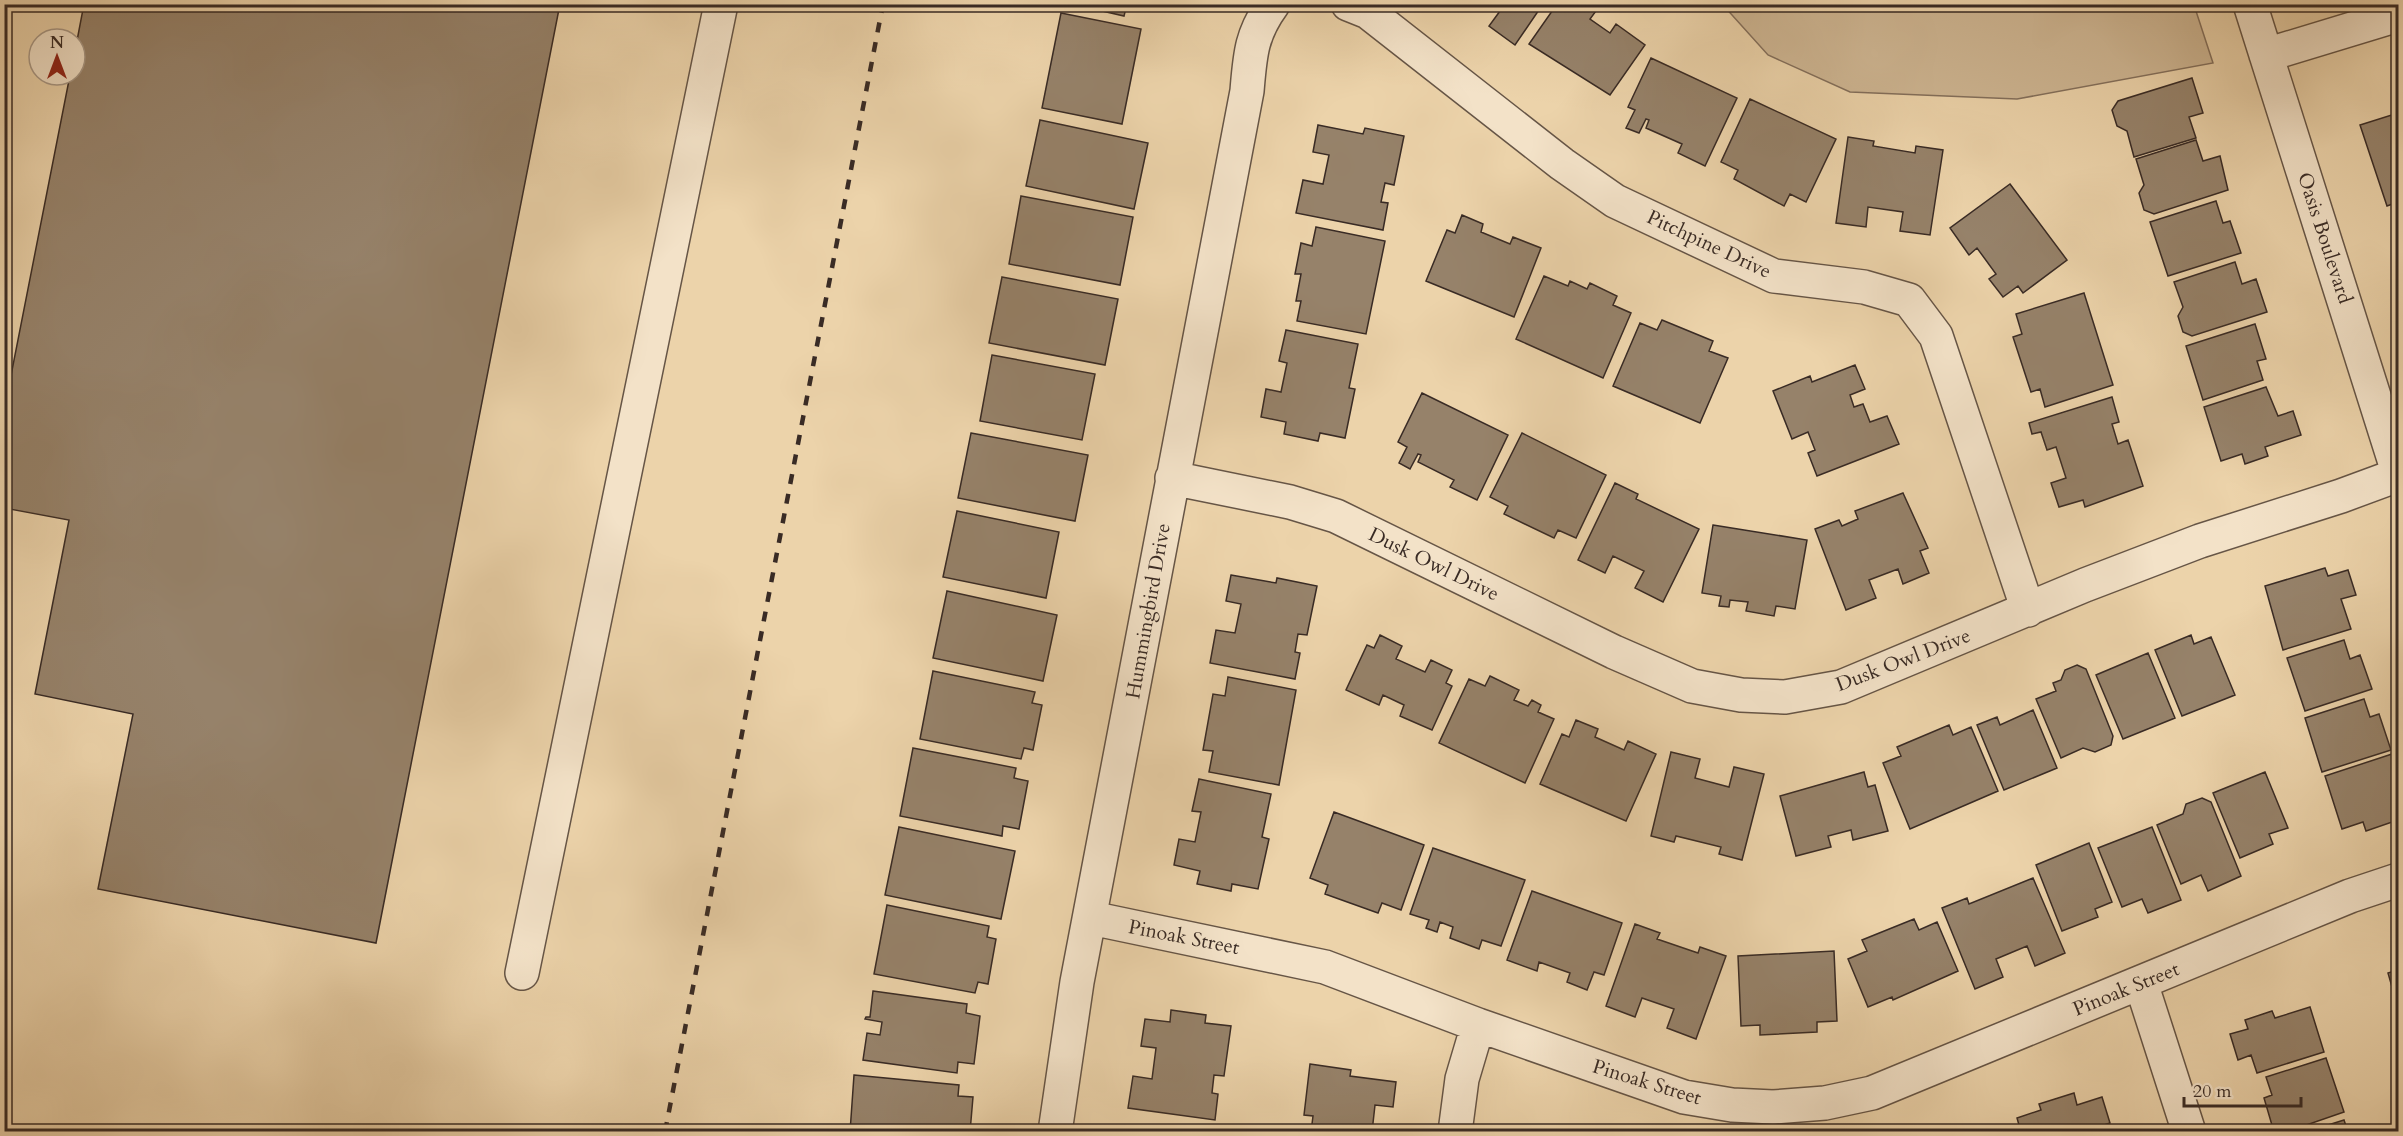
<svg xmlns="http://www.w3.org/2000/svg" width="2403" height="1136" viewBox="0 0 2403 1136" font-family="Cardo,serif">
<rect width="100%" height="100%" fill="#ecd3aa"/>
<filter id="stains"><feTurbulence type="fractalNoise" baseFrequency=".00333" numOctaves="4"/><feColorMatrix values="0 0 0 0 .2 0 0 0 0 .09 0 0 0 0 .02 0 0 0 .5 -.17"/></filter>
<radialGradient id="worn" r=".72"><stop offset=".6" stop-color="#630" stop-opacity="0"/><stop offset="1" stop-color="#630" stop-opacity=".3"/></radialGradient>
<path fill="#ceb693" stroke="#84705c" stroke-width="1.5" d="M1723,5H2194L2213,63L2017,99L1850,92L1768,55Z"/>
<path fill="#96826a" stroke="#392b25" stroke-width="1.5" d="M84,4H560L376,943L98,889L133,714L35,694L69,520L4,508V411L70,75H75V51Z
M1072,4H1127L1124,16Z
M1492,4H1543L1515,45L1489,26L1500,11Z
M1557,4H1587L1596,11L1590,19L1610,33L1616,24L1645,45L1610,95L1529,44Z
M1061,13L1141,29L1122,124L1042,108Z
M1651,58L1737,98L1705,166L1678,153L1682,144L1646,128L1649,120L1646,119L1639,133L1626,128L1635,110L1628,107Z
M2192,78L2203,113L2189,117L2196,138L2134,157L2127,131L2117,126L2112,110L2118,101Z
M1750,99L1836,139L1806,202L1790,194L1784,206L1734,179L1738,170L1721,162Z
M2398,113V202L2387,206L2360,125Z
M1040,120L1148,143L1134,209L1026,186Z
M1318,125L1363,134L1365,128L1404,136L1394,185L1385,183L1381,202L1388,203L1383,230L1296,213L1303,180L1323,184L1329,155L1313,152Z
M1848,137L1874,141L1873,146L1915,153L1916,146L1943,150L1930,235L1900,231L1903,212L1868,207L1866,227L1836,223Z
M2196,140L2203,161L2220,156L2228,190L2154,214L2144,210L2139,193L2144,185L2136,159Z
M2010,184L2067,260L2023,293L2018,286L2003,297L1989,279L1996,274L1977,248L1969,255L1950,228Z
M1021,196L1133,217L1120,285L1009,264Z
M2216,201L2223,223L2230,221L2241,253L2168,276L2150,222Z
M1462,215L1483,224L1481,232L1510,244L1513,237L1541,248L1514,317L1426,281L1447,230L1455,233Z
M1316,227L1385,241L1366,334L1297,321L1301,301H1296L1301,274H1295L1301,243L1312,246Z
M2235,262L2242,284L2256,279L2267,312L2192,336L2183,332L2178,316L2183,307L2174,282Z
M1544,276L1568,286L1570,281L1587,289L1590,283L1617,296L1613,305L1631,313L1603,378L1516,339Z
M1002,277L1118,299L1105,365L989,343Z
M2084,293L2113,385L2045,407L2040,389L2031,392L2013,337L2022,334L2016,314Z
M1662,320L1713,341L1709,351L1728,358L1700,423L1613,386L1640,323L1657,330Z
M2255,324L2266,359L2257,361L2263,380L2203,400L2186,346Z
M1286,330L1358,344L1349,388L1355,389L1345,438L1320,433L1318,441L1284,434L1286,422L1261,417L1266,389L1281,392L1287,363L1279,361Z
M992,355L1095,374L1082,440L980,421Z
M1855,365L1865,389L1850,395L1854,407L1863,404L1870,422L1887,416L1899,444L1817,476L1808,453L1815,450L1808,432L1792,439L1773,391L1810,376L1812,382Z
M2266,387L2278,416L2293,411L2301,435L2265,447L2268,456L2245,464L2242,454L2221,461L2204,407Z
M1422,393L1508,435L1477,500L1450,487L1454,480L1418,462L1421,455L1418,454L1410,469L1399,463L1407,447L1398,442Z
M2112,397L2119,422L2112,424L2118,444L2128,440L2143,486L2085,507L2083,500L2059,507L2051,483L2066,478L2056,447L2047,450L2041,432L2032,434L2029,423Z
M971,433L1088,455L1075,521L958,498Z
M1522,433L1606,475L1576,538L1558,530L1554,538L1504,514L1508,506L1490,497Z
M1615,483L1638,494L1636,499L1699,529L1663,602L1635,588L1644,571L1613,556L1605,573L1578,560Z
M1903,493L1928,548L1920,551L1929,573L1903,584L1898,569L1869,580L1876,598L1846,610L1815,529L1839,520L1842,526L1858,519L1855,511Z
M957,511L1059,532L1046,598L943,577Z
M1713,525L1807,540L1795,609L1776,606L1774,616L1746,611L1748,602L1730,600L1729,607L1719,606L1721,596L1702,593Z
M2325,568L2328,576L2348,570L2356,595L2341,599L2351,629L2283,650L2265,586Z
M1231,575L1276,583L1277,578L1317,586L1307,635L1298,634L1295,652L1300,653L1295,679L1210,663L1216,630L1235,633L1241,604L1226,601Z
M947,591L1057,615L1043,681L933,658Z
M1380,635L1402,646L1396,659L1425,672L1431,660L1452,670L1446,683L1452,686L1432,730L1400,716L1404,705L1383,695L1379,705L1346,690L1367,645L1374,648Z
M2191,635L2194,644L2211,637L2235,695L2182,716L2155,650Z
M2344,640L2350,659L2360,655L2372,689L2305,711L2287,658Z
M2148,653L2175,718L2123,739L2096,675Z
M2077,665L2086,669L2113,736L2111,745L2095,752L2083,748L2061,758L2036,699L2056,691L2053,683L2061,680L2065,670Z
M933,671L1035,692L1032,703L1042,705L1033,750L1024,748L1021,759L920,739Z
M1490,676L1519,690L1514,700L1528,706L1532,700L1541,705L1538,712L1554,719L1525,783L1439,743L1469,679L1485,686Z
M1228,677L1296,690L1279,785L1209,772L1213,751L1203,750L1213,694L1225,696Z
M2364,699L2370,717L2379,714L2391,750L2322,772L2305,718Z
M2033,710L2057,768L2004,790L1977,725L1997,717L2000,725Z
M1576,720L1598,729L1595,737L1624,750L1628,741L1656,754L1626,821L1540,784L1562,734L1569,737Z
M1949,725L1953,735L1971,727L1998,791L1910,829L1883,763L1901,756L1897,747Z
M913,748L1016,768L1014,778L1028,781L1019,829L1003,826L1002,836L900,816Z
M1671,752L1700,759L1695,778L1729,787L1734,767L1764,774L1742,860L1719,854L1721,847L1676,836L1674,842L1651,836Z
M2392,754L2398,773V820L2366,831L2363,822L2342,829L2325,776Z
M1864,772L1868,787L1875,785L1888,831L1853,840L1851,830L1828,836L1831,847L1796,856L1780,796Z
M2265,772L2288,828L2269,834L2273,844L2240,858L2213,793Z
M1199,779L1271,794L1262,837L1269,839L1258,889L1232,884L1231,891L1197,884L1200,871L1174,865L1179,839L1195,842L1201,812L1192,811Z
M2202,798L2211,802L2241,876L2208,891L2201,875L2181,884L2157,825L2183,814L2186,804Z
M1334,812L1424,845L1401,910L1382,903L1378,913L1325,894L1328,885L1310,878Z
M899,827L1015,851L1001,919L885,895Z
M2152,827L2181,900L2148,913L2142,899L2122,907L2098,848Z
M2089,843L2112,902L2095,909L2098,917L2062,931L2036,865Z
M1433,848L1525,880L1501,946L1482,940L1479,949L1450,938L1453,927L1440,922L1437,932L1426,928L1429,920L1410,914Z
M2033,878L2065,953L2035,966L2027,946L1996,959L2003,977L1975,989L1942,908L1967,898L1969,904Z
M1532,891L1622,923L1604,975L1594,972L1587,990L1567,982L1570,973L1539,962L1537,971L1507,960Z
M887,905L989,926L987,937L996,939L988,984L978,982L975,993L874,974Z
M1914,919L1919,930L1937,922L1958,971L1893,1000L1892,997L1868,1007L1848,959L1867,951L1862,940Z
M1635,924L1660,933L1657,939L1698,953L1700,947L1726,956L1696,1039L1667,1028L1674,1009L1642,998L1635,1017L1606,1006Z
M1834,951L1837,1021L1817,1022V1032L1760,1035V1025L1741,1026L1738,956Z
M2398,970V1008L2388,973Z
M873,991L967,1004L966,1013L980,1016L974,1064L958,1062L957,1073L863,1060L867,1033L880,1035L882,1022L865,1019L866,1017H870Z
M2310,1007L2324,1052L2257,1073L2251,1055L2238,1060L2230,1034L2248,1029L2245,1020L2272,1011L2275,1018Z
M1171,1010L1206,1015L1205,1023L1231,1026L1224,1076L1214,1075L1212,1093L1218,1094L1215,1120L1128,1108L1133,1076L1152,1079L1156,1048L1141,1046L1145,1019L1170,1022Z
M2326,1058L2344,1112L2286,1132H2274L2264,1098L2272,1095L2266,1077Z
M1310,1064L1351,1070L1350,1076L1396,1082L1393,1107L1375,1105L1372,1132H1311L1313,1116L1304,1115Z
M854,1075L959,1085L958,1096L973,1097L970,1132H850Z
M2074,1093L2077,1105L2102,1097L2110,1123L2095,1128L2096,1132H2021L2017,1118L2041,1110L2039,1104Z
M2344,1120L2348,1132H2306Z
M1155,1126L1210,1130V1132H1154Z"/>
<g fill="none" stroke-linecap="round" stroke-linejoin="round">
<g stroke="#665546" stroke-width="36">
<path id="minor" d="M1348,4L1368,12L1562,164L1615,201L1774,276L1864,287L1909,300L1936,336L2028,610
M2250,4L2398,472
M2266,55L2398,15
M1172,478L1290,502L1336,516L1614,652L1692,686L1741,695L1785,697L1841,687L2085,585L2200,541L2341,496L2398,475
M1091,918L1325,967L1478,1025L1684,1097L1732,1105L1773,1107L1825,1103L1872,1093L2350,896L2398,880
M522,973L721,4
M2141,983L2189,1132
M1055,1132L1077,982L1247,91C1250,55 1251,34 1273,4
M1455,1132L1462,1079L1478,1025"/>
</g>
<use href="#minor" stroke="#f3e2c8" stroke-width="33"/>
<path stroke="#392b25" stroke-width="4.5" stroke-dasharray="10 10" stroke-linecap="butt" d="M665,1132L883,4"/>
</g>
<g text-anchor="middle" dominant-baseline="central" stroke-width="4.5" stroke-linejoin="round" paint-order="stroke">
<g font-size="20" fill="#392b25" stroke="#f3e2c8">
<text transform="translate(2325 238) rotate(72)">Oasis Boulevard</text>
<text transform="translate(1709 244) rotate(25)">Pitchpine Drive</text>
<text transform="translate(1434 564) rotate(26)">Dusk Owl Drive</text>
<text transform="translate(1148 611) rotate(-80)">Hummingbird Drive</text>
<text transform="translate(1903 660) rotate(-21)">Dusk Owl Drive</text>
<text transform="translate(1184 937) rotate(11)">Pinoak Street</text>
<text transform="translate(2126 989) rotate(-22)">Pinoak Street</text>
<text transform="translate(1647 1082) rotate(17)">Pinoak Street</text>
</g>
</g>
<rect width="2403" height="1136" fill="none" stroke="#ecd3aa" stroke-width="24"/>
<rect x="6" y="6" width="2391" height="1124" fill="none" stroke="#392b25" stroke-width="3"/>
<rect x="12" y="12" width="2379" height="1112" fill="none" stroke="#392b25" stroke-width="1.5"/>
<g transform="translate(57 57)"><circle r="28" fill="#f3e2c8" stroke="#a99987" stroke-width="1.5"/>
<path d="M0-4.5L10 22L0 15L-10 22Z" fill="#8f2418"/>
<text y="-9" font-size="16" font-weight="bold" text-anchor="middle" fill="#392b25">N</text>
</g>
<path d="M2184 1097v9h117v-9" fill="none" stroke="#392b25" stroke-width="3"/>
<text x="2193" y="1097" font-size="18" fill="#392b25" stroke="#f3e2c8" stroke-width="4.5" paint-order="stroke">20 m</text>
<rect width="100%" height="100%" filter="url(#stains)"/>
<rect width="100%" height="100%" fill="url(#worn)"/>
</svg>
